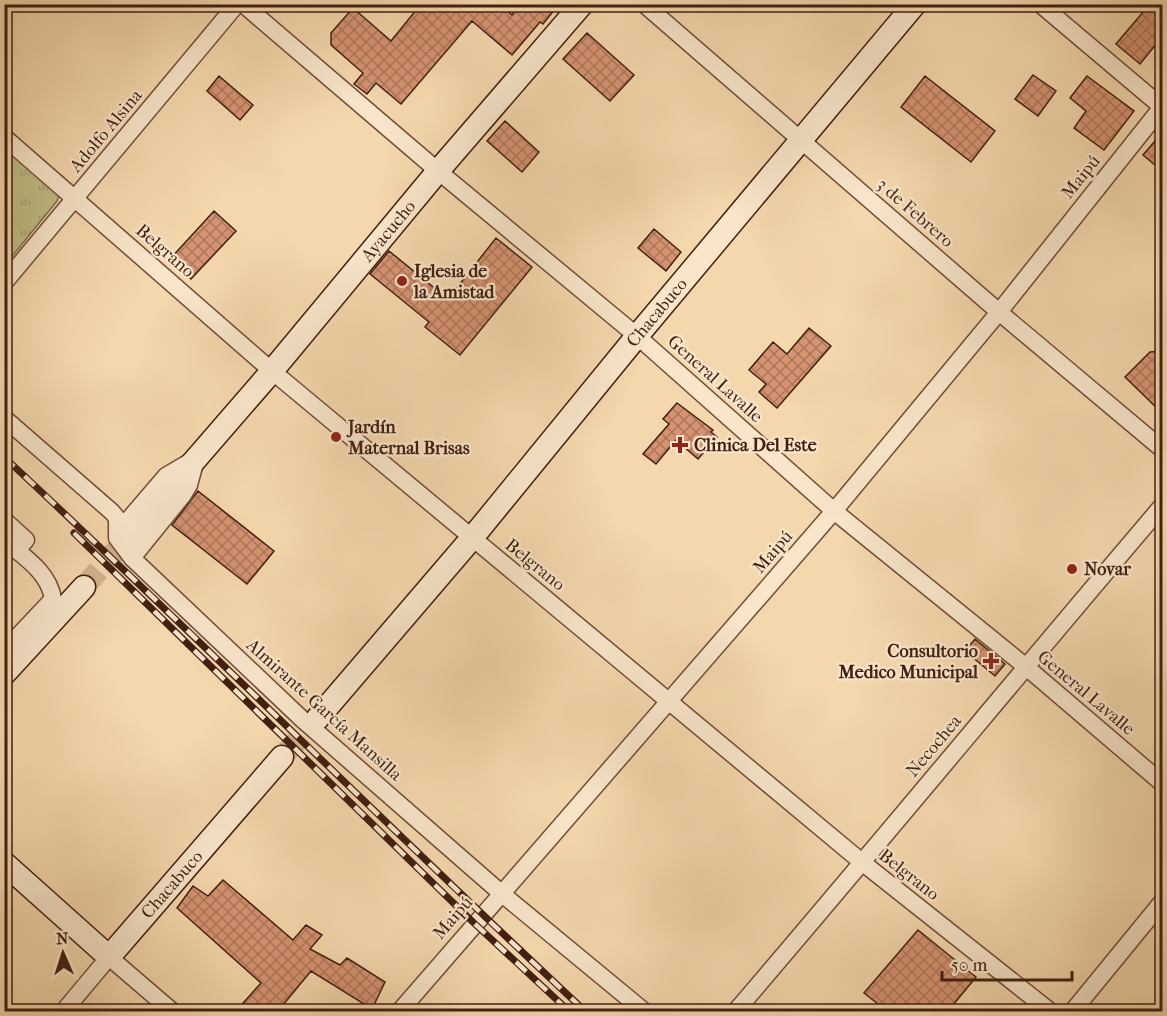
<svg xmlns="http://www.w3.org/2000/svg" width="1167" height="1016" viewBox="0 0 1167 1016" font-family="'IM FELL French Canon',serif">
<defs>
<pattern id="grass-tufts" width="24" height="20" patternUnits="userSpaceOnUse" patternTransform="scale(1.5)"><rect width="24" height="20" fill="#c0bd87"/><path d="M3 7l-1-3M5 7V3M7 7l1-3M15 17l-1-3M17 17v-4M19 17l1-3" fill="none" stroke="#a6a274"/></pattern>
<pattern id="building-cross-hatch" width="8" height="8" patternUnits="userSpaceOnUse" patternTransform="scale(1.5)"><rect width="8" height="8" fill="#d59372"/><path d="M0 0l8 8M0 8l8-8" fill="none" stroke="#ae775c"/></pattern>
</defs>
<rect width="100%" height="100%" fill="#f5d7ad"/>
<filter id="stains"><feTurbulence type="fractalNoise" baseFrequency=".00333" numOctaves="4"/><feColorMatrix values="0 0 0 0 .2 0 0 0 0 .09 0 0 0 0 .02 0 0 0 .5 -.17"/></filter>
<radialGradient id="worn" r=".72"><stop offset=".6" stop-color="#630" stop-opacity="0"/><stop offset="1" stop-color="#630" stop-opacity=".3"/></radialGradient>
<path fill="url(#grass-tufts)" stroke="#806e4c" stroke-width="1.5" d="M5,143L60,193L57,201L5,265Z"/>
<path fill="url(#building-cross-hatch)" stroke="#411f10" stroke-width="1.5" d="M421,4H499L512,15L520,4H559L543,24L540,22L512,55L472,21L401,104L376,83L367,94L354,84L363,73L331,45V33L353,8L391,41Z
M1150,4H1162V37L1140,64L1116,44Z
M587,33L634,75L610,101L563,59Z
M1033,75L1056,91L1038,116L1015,99Z
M219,76L253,105L240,120L207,91Z
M925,76L995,131L971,162L901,107Z
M1087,76L1134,111L1104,150L1074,128L1086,111L1070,98Z
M505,121L539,152L522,172L487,141Z
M1162,133V171L1143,155Z
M214,211L236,231L191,279L170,259Z
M654,229L681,252L666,271L638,248Z
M496,238L532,267L460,355L425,327L429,322L370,274L389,251L448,299Z
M809,328L831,346L777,408L759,392L766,384L749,370L773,342L787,354Z
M1162,351V413L1125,377L1150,352Z
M677,403L713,430L711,432L717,437L698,459L676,440L656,464L643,454L669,424L663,419Z
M198,491L274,551L247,584L172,525Z
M975,639L1005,664L995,676L965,651Z
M223,880L293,940L306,925L322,935L310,949L340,965L347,958L385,982L372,1009L311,971L278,1011H236L261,983L177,908L193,886L208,896Z
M918,930L976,977L948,1011H887L864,993Z"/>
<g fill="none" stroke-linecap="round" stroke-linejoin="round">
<path stroke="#d1b28e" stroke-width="22" stroke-dasharray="22 11" stroke-linecap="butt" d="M84,587L130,535
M282,757L317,719"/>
<g stroke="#6e4d37" stroke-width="19">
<path id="street" d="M243,4L438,171L637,336L834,511L1025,666L1162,783
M644,4L999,312L1162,449
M1040,4L1162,107
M4,137L272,371L863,863L1051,1012
M4,283L237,4
M4,418L112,512L117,518V538L132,558L303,720L501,893L645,1012
M4,520L26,540L17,550
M118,532L166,476L188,463
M4,540C24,557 49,572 53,599L19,635L18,661
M132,558L183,495L189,485L195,463
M63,1012L109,957L173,1012
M399,1012L834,511L999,312L1162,107
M735,1012C879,844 1019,674 1162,506
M1072,1012L1162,902"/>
</g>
<g stroke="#411f10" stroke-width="25">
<g id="secondary">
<path id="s1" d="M130,535L272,371L438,171L582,4"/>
<path d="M4,674L84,587"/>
<path id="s2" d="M317,719L472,538L637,336L915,4"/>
<path id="s3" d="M4,863L109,957L282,757"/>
</g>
</g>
<use href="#street" stroke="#f8e5ca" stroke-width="16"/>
<use href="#secondary" stroke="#f8e5ca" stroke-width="22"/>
<g stroke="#411f10" stroke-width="7">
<path id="rail" d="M4,457C201,640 390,829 586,1012
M74,533L475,924L570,1012"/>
</g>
<use href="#rail" stroke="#f8e5ca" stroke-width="4.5" stroke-dasharray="14" stroke-linecap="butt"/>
</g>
<g fill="#8f2418" stroke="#f8e5ca" stroke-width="2">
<circle cx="402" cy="281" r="6"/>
<circle cx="336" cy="437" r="6"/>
<path d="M677 436h6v6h6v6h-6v6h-6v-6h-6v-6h6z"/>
<circle cx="1072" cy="569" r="6"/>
<path d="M988 652h6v6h6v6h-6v6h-6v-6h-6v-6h6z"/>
</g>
<g text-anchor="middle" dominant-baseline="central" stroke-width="4.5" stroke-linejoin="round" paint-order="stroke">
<g font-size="18" fill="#411f10" stroke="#f8e5ca">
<text transform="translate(106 131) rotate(-50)">Adolfo Alsina</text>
<text transform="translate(1081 177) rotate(-51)">Maipú</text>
<text transform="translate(915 213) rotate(41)">3 de Febrero</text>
<text stroke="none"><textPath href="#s1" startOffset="399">Ayacucho</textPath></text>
<text transform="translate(165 251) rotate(41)">Belgrano</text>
<text stroke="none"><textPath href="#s2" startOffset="530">Chacabuco</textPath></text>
<text transform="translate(715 379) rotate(42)">General Lavalle</text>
<text transform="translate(773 552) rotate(-49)">Maipú</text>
<text transform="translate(535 565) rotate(39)">Belgrano</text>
<text transform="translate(1086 693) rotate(40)">General Lavalle</text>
<text transform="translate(324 710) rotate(42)">Almirante García Mansilla</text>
<text transform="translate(934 746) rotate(-50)">Necochea</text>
<text transform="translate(909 875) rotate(38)">Belgrano</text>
<text stroke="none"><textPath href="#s3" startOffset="237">Chacabuco</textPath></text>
<text transform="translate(453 918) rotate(-49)">Maipú</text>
</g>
<g font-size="18" font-weight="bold" fill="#411f10" stroke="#f8e5ca" text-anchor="start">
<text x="414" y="271">Iglesia de<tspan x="414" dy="21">la Amistad</tspan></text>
<text x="348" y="427">Jardín<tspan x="348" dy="21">Maternal Brisas</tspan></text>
<text x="694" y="445">Clinica Del Este</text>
<text x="1084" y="569">Novar</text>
<text x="978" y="651" text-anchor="end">Consultorio<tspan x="978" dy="21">Medico Municipal</tspan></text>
</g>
</g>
<rect width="1167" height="1016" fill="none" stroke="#f5d7ad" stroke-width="24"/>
<rect x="6" y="6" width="1155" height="1004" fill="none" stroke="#411f10" stroke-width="3"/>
<rect x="12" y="12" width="1143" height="992" fill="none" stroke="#411f10" stroke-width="1.5"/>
<g transform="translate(63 953) rotate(357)" stroke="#f8e5ca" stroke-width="4.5" paint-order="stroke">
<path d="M0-4.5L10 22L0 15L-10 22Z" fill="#411f10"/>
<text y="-9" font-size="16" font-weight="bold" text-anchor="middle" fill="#411f10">N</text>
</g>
<path d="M942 971v9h130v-9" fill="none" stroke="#411f10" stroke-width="3"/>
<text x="951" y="971" font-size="18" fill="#411f10" stroke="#f8e5ca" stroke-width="4.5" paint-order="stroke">50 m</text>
<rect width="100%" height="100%" filter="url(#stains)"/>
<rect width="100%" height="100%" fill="url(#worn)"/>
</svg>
